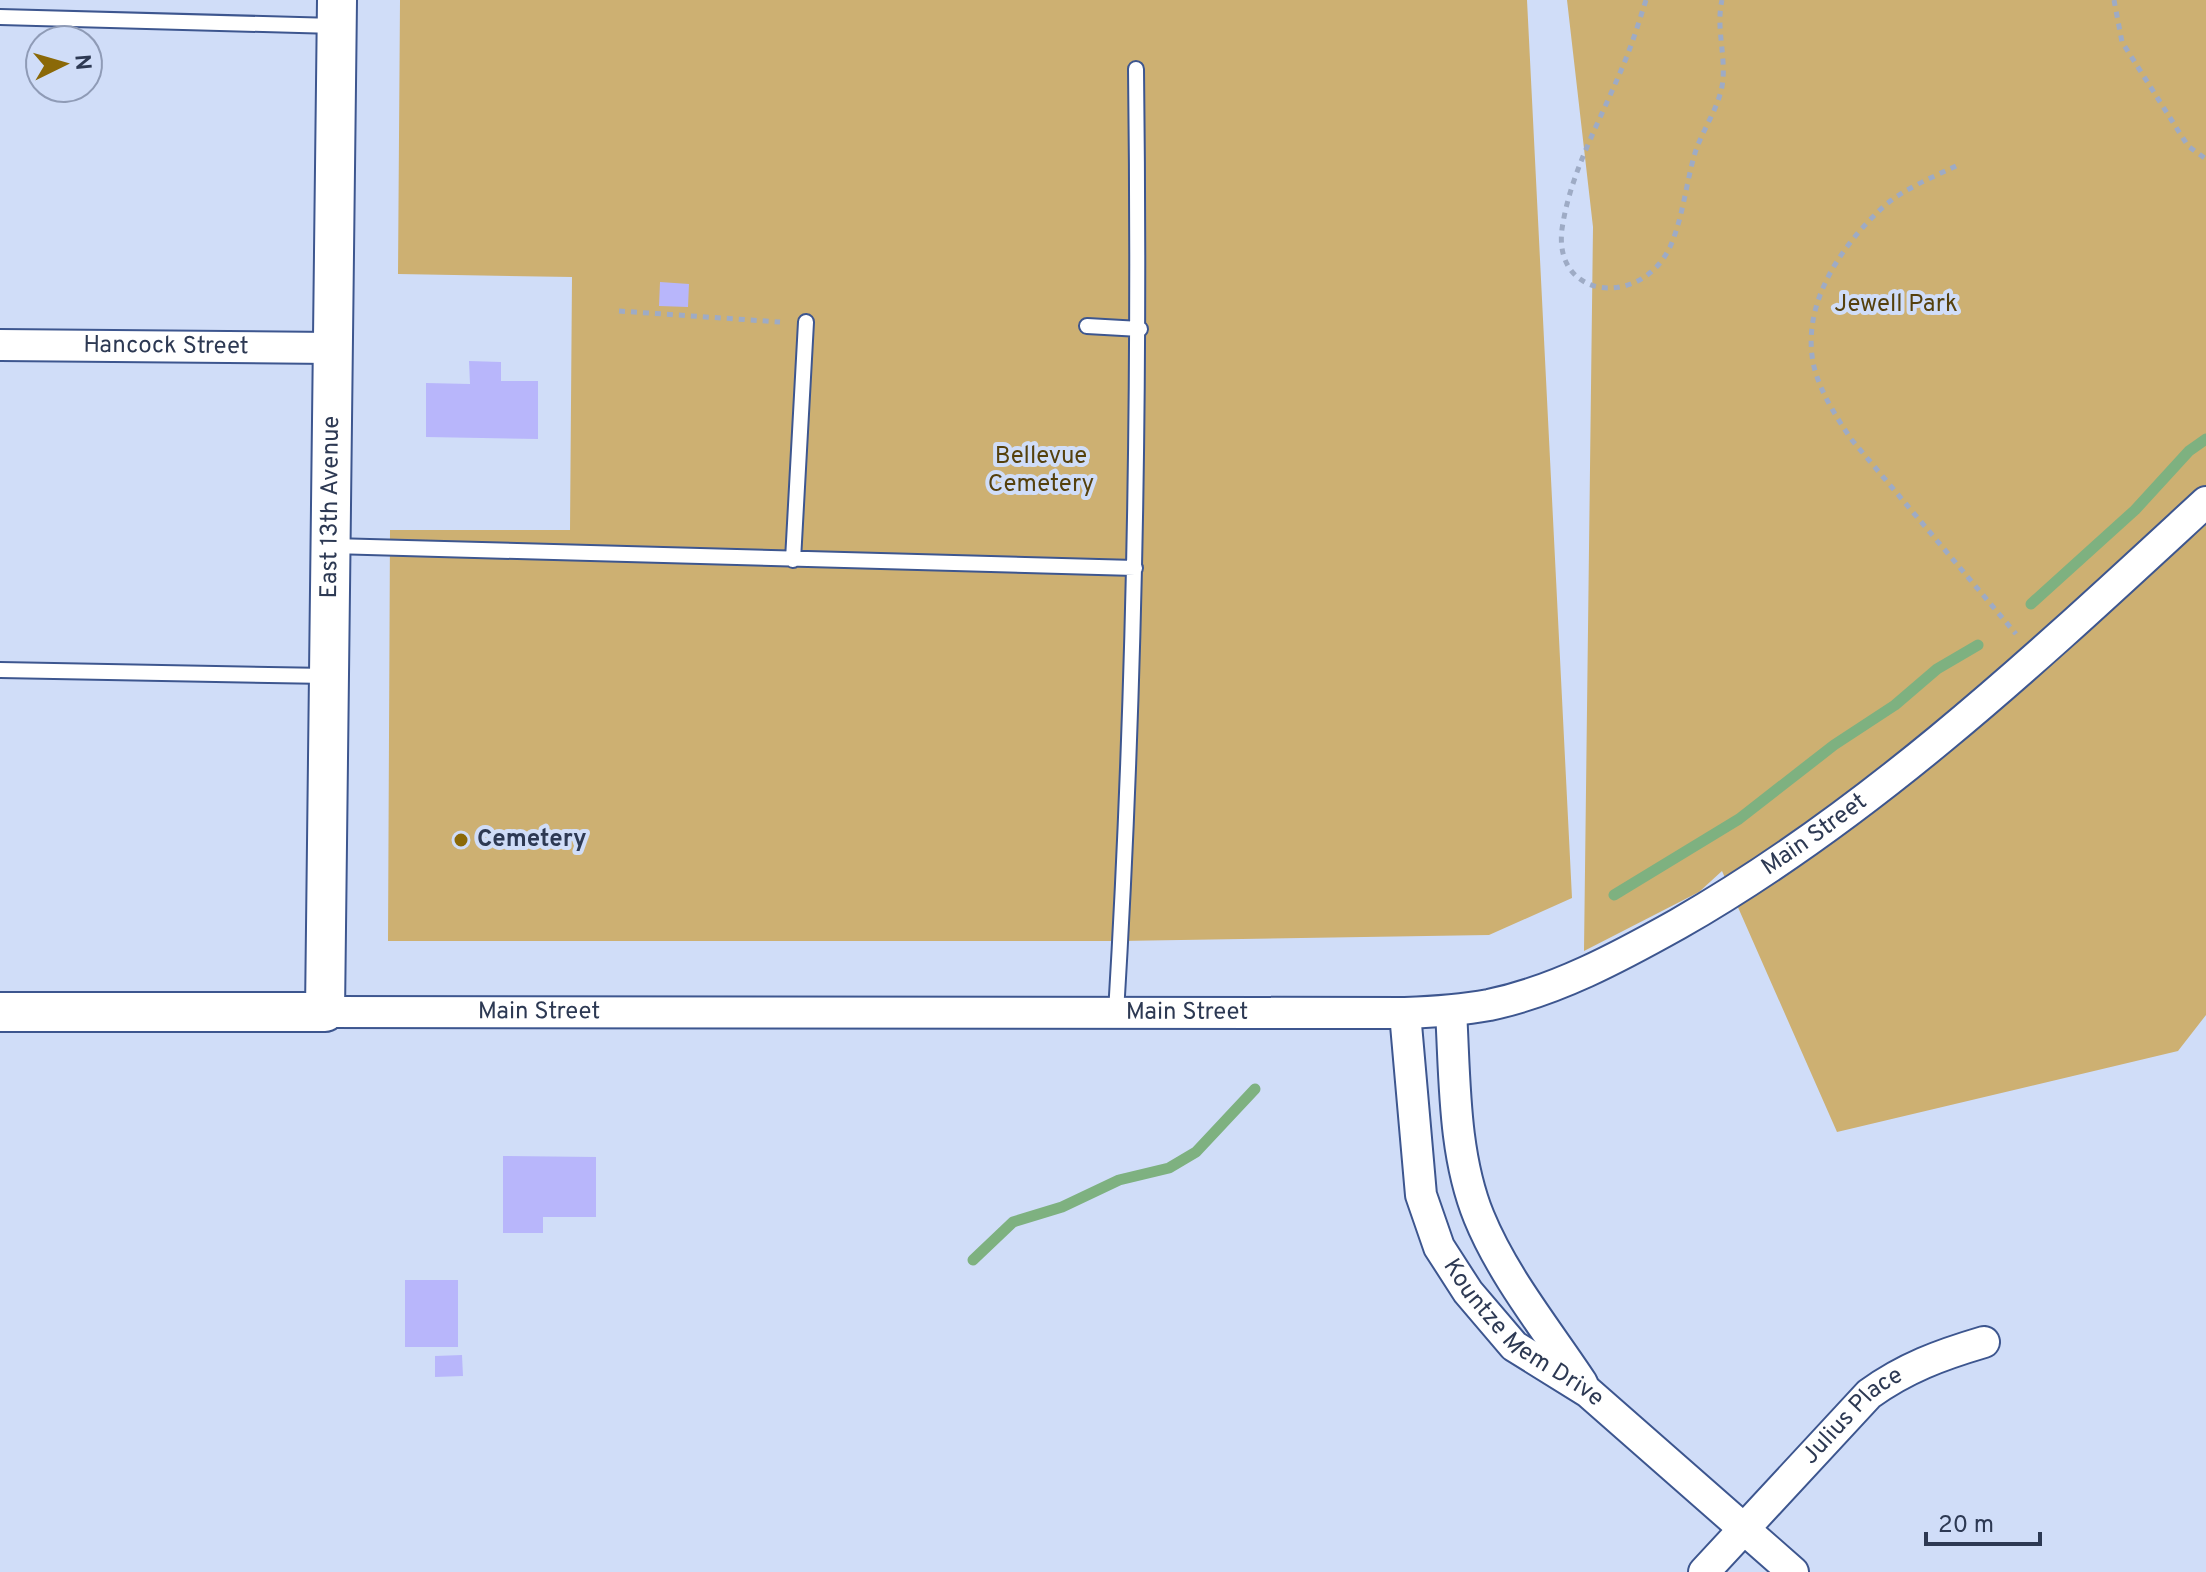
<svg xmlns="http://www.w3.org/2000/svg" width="2206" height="1572" viewBox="0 0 2206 1572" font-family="Overpass,sans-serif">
<rect width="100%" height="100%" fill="#d0ddf8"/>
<path fill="#cdb072" d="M400,0H1527L1572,898L1489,935L1120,941H388L390,530H570L572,277L398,274Z
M1567,0H2206V1015L2178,1051L1837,1132L1722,871L1699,892L1584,951L1593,227Z"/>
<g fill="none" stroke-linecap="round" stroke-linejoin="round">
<path stroke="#7eb180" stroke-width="11" d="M2031,604L2135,510L2189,451L2206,439
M1614,895L1739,819L1834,745L1895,705L1937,669L1978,645
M973,1260L1013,1222L1062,1207L1119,1180L1169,1168L1196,1152L1255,1089"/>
</g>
<path fill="#b8b6fb" d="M660,282L689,284L688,307L659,306Z
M469,361L501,362V381H538V439L426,437V383L470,384Z
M503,1156L596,1157V1217H543V1233H503Z
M405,1280H458V1347H405Z
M462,1355L463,1376L435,1377V1356Z"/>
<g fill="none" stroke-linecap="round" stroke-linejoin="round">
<g stroke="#3d568f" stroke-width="18">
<path id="service" d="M0,17L335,26
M1087,326L1140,329
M332,546L1135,568
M793,560L806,322
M0,670L328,676
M1116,1013C1135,698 1140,384 1136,69"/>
</g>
<g stroke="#3d568f" stroke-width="34">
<g id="minor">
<path id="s1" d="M0,345L332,348"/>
<path d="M1451,1011C1455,1078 1453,1153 1479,1217C1503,1276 1547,1330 1582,1383"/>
<path id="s2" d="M325,1012L1405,1013C1433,1012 1461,1010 1489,1005C1556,991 1619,957 1678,924C1874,812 2041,654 2206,502"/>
<path id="s3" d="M1405,1013L1421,1195L1439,1247L1468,1292L1514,1346L1588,1392L1793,1572"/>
<path id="s4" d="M1704,1572L1869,1394C1905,1368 1940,1355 1984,1342"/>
</g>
</g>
<g stroke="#3d568f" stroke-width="42">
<g id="tertiary">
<path id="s5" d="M0,1012H325L337,0"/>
</g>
</g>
<path stroke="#9eabc5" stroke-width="5" stroke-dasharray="6 6" stroke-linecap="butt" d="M1646,0C1638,25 1630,51 1619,75C1598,125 1570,174 1562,229C1553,300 1641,308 1670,247C1683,218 1686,183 1695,153C1703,128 1721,105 1723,79C1725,52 1716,26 1722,0
M2114,0L2122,42L2188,146L2206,159
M1956,166C1931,178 1901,190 1881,209C1837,250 1797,312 1816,374C1824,398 1837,418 1851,439L2016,634
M619,311L780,322"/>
<use href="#service" stroke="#fff" stroke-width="14"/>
<use href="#minor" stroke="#fff" stroke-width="30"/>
<use href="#tertiary" stroke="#fff" stroke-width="38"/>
</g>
<circle fill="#8b6908" stroke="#d0ddf8" stroke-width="3" cx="461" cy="840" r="8"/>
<g text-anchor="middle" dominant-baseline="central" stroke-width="8" stroke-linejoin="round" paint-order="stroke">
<g font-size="24" fill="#55400c" stroke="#d0ddf8">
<text x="1896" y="305">Jewell Park</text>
<text x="1041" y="457">Bellevue<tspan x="1041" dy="28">Cemetery</tspan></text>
</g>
<g font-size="24" fill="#2d3953" stroke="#d0ddf8">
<text stroke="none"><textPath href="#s1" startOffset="166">Hancock Street</textPath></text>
<text stroke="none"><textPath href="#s5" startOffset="830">East 13th Avenue</textPath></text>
<text stroke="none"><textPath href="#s2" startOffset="1534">Main Street</textPath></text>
<text stroke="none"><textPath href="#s2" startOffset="214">Main Street</textPath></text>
<text stroke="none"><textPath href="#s2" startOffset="862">Main Street</textPath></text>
<text stroke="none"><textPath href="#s3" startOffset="360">Kountze Mem Drive</textPath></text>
<text stroke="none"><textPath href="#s4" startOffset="216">Julius Place</textPath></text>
</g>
<g font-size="24" font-weight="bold" fill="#2d3953" stroke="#d0ddf8" text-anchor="start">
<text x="477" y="840">Cemetery</text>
</g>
</g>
<g transform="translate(64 64) rotate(85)"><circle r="38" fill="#d0ddf8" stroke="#8f9bb6" stroke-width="2"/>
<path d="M0-6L14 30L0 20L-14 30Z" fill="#8b6908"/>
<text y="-12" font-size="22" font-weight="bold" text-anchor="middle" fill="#2d3953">N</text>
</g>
<path d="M1926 1532v12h114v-12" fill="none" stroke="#2d3953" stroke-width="4"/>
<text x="1938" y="1532" font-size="24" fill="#2d3953" stroke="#d0ddf8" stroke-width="6" paint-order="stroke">20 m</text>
</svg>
